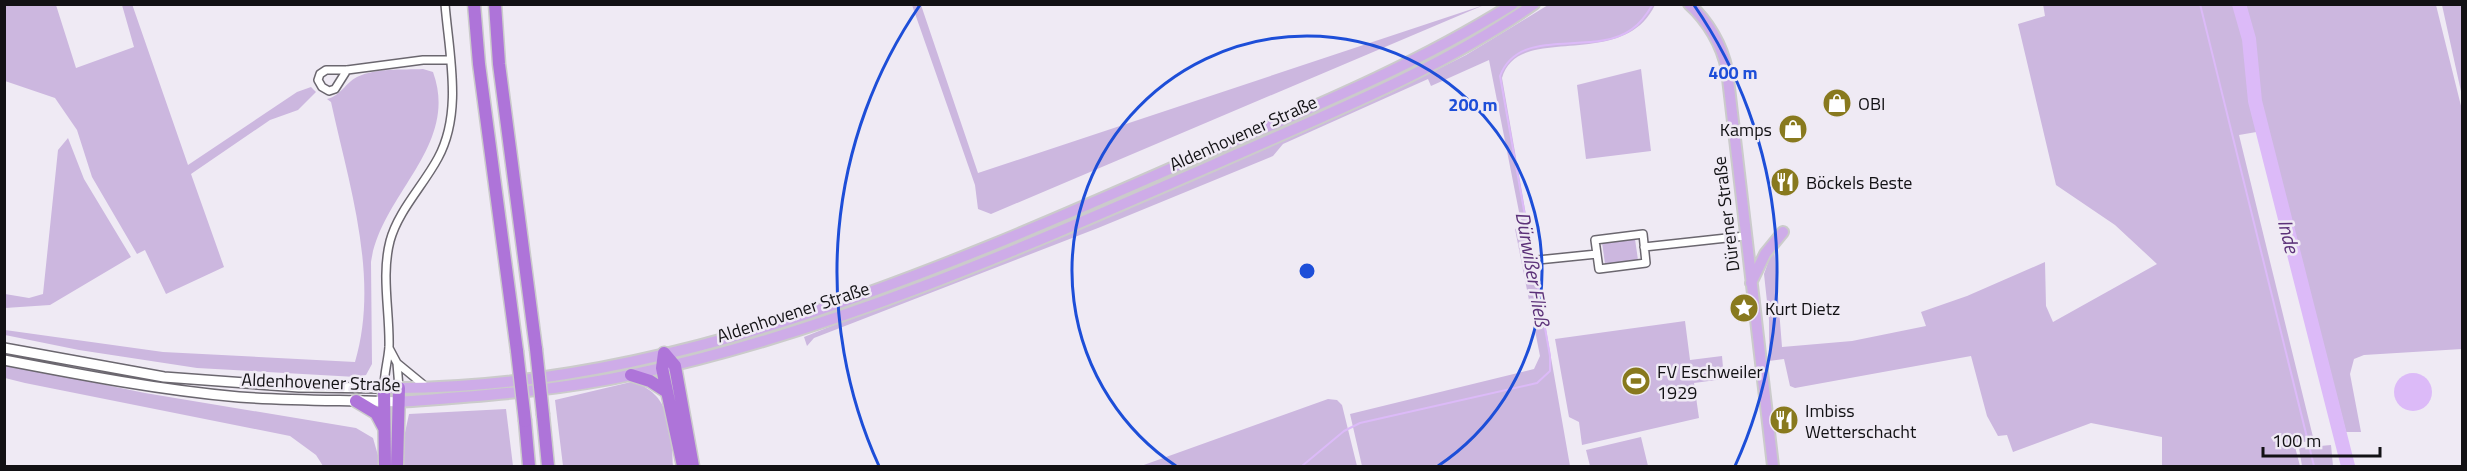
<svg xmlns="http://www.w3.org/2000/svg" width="2467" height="471" viewBox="0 0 2467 471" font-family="'Titillium Web',sans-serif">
<rect width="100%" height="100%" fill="#efeaf4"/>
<path fill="#ccb7df" d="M132,4L188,165L297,92L311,87L316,92L298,110L270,120L191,174L224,267L166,294L145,250L137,254L92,177L77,130L55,98L5,81V5H56L76,68L134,47L122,5Z
M2043,4L2436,5L2462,110V349L2364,355L2354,359L2350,374L2361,432H2346L2268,130L2239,135L2313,437L2312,441L2294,443L2300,466H2162V437L2091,423L2013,452L2007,435L1998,436L1987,416L1971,356L1795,388L1790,386L1784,359L1769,361V320L1764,274L1774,246L1782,347L1852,341L1926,326L1921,312L1967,296L2045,262L2046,306L2053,322L2157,264L2115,225L2056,185L2018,24L2045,16Z
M912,5H921L978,173L1484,5L991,214L978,209L975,185Z
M1548,5H1655C1622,73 1518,21 1502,78L1570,466H1362L1350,414L1534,369L1540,356L1515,229L1522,227L1489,60L1431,86L1428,79L1283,144L1273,156L1098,228L814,338L807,346L804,337L1094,221L1388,94L1466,55Z
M2442,5H2462V96Z
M423,69L433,72C460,146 381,194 371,262L372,364L366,375L356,377L197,368L79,350L5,335V330L163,352L355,362C380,278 349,185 331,102L327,99C342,95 345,83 357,77C376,68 402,70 423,69Z
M1641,69L1651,151L1586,159L1577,85Z
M68,138L84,179L131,257L50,305L5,308V294L29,298L43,294L58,150Z
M1635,239L1638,260L1605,264L1602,242Z
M1685,321L1690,360L1722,356L1724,379L1694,383L1699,418L1582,445L1579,422L1569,417L1555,339Z
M4,364L145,393L356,428L373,438L381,466H323L316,455L290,436L25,383L5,378Z
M631,382C671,391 672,432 673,466H563L555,400Z
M1328,399L1337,400L1342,405L1357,466H1141Z
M506,409L513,466H404L403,442L409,414Z
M1641,437L1648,466H1590L1586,450Z
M2331,445L2333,466H2302L2299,448Z"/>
<path fill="#dcbaf8" d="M2394 392a19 19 0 1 1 38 0a19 19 0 1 1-38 0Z"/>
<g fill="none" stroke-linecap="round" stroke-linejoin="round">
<path stroke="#dcbaf8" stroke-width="2" d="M2200,4L2314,466
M1302,466L1344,431L1360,423L1537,383L1550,371V356L1500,76C1520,24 1593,58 1632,29C1641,23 1647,14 1653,4"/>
<path stroke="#dcbaf8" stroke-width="14" d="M2239,4L2249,39L2255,101L2348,466"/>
<g stroke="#6b676f" stroke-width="10">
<path id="minor" d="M347,70L335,89L329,91L322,87L318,80L320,74L326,70H347L423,60H450
M1643,234L1646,263L1599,269L1595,240Z
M1644,247L1745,236
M1538,260L1597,254
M389,348L397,363L399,388
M397,363L425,386
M384,388C384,373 388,361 389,347C390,312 381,276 390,241C398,211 423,186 438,158C463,112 449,54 445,4"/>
</g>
<g stroke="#6b676f" stroke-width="12">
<path id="secondary" d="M4,348L164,377L299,387L384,388
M4,360C82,375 160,390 239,397C293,401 346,400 399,402"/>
</g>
<g stroke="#cbcbcb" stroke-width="14">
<path id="primary" d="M1689,4C1708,21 1722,45 1727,70L1773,466
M1751,283L1765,254L1783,232
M384,388C660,392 933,273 1181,164C1294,115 1408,70 1513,4
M399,402C478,396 558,391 635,374C834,332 1027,246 1213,165C1322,116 1435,73 1534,4"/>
</g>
<g stroke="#cbcbcb" stroke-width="15">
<path id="motorway" d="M474,4L479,64L517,351
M495,4L499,64L536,349
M664,353L675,366L693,466
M664,353L662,368L683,466
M631,375L650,381L667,392
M384,388L385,466
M356,401L376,413L384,428
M543,415L548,466
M525,421L529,466
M397,466L399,388"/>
</g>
<use href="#minor" stroke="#fff" stroke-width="7"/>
<use href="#secondary" stroke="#fff" stroke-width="9"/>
<use href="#primary" stroke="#ceace8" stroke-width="10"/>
<use href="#motorway" stroke="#ae74d9" stroke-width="12"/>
<g stroke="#cbcbcb" stroke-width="15" stroke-linecap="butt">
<path id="motorway-bridge" d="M536,349L543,415
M517,351L525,421"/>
</g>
<use href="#motorway-bridge" stroke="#ae74d9" stroke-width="12"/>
</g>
<g fill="none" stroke="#1d4ed8" stroke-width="3">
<path d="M1176 466A235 235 0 1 1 1438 466"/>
<path d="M879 466A470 470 0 0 1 920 5M1694 5A470 470 0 0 1 1735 466"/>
</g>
<defs>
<g id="shop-disc" transform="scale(1.5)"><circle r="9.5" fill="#88791e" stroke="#efeaf4"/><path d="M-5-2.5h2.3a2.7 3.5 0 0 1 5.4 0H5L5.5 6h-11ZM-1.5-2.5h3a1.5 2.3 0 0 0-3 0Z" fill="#fff"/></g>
<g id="restaurant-disc" transform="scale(1.5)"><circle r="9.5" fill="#88791e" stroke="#efeaf4"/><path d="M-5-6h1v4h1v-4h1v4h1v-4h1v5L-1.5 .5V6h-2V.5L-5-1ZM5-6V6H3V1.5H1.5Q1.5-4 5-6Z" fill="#fff"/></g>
<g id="sight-disc" transform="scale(1.5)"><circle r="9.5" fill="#88791e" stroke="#efeaf4"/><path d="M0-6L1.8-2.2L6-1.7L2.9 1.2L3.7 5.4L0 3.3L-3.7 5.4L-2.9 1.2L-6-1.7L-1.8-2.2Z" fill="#fff"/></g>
<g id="stadium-disc" transform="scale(1.5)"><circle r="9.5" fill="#88791e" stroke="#efeaf4"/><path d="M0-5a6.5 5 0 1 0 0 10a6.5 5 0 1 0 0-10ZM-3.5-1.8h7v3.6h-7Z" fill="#fff"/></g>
</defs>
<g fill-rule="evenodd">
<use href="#shop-disc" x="1837" y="103"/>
<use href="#shop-disc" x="1793" y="129"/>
<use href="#restaurant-disc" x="1785" y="182"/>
<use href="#sight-disc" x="1744" y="308"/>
<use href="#stadium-disc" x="1636" y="381"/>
<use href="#restaurant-disc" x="1784" y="420"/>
</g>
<g text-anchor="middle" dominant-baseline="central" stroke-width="5" stroke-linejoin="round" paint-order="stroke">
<g font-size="18" fill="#121114" stroke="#efeaf4" text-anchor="start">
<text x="1858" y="103">OBI</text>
<text x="1772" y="129" text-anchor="end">Kamps</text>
<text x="1806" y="182">Böckels Beste</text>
<text x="1765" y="308">Kurt Dietz</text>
<text x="1657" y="371">FV Eschweiler<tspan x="1657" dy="21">1929</tspan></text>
<text x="1805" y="410">Imbiss<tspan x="1805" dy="21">Wetterschacht</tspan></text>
</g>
<g font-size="18" fill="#121114" stroke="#efeaf4">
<text transform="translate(1243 133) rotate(-24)">Aldenhovener Straße</text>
<text transform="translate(1726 214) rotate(-97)">Dürener Straße</text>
<text transform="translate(793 312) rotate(-18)">Aldenhovener Straße</text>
<text transform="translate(321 382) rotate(2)">Aldenhovener Straße</text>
</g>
<g font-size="20" font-style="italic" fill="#5c3279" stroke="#efeaf4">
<text transform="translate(2289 236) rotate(76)">Inde</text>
<text transform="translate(1533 269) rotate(80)">Dürwißer Fließ</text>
</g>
</g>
<circle cx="1307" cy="271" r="9" fill="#1d4ed8" stroke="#efeaf4" stroke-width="3"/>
<g font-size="18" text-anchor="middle" font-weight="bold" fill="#1d4ed8" stroke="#efeaf4" stroke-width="5" stroke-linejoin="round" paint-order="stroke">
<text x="1733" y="79">400 m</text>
<text x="1473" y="111">200 m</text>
</g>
<rect width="2467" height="471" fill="none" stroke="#121114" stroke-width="12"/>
<path d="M2263 447v9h117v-9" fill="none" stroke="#121114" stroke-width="3"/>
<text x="2272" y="447" font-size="18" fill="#121114" stroke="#efeaf4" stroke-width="4.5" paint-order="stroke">100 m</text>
</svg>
